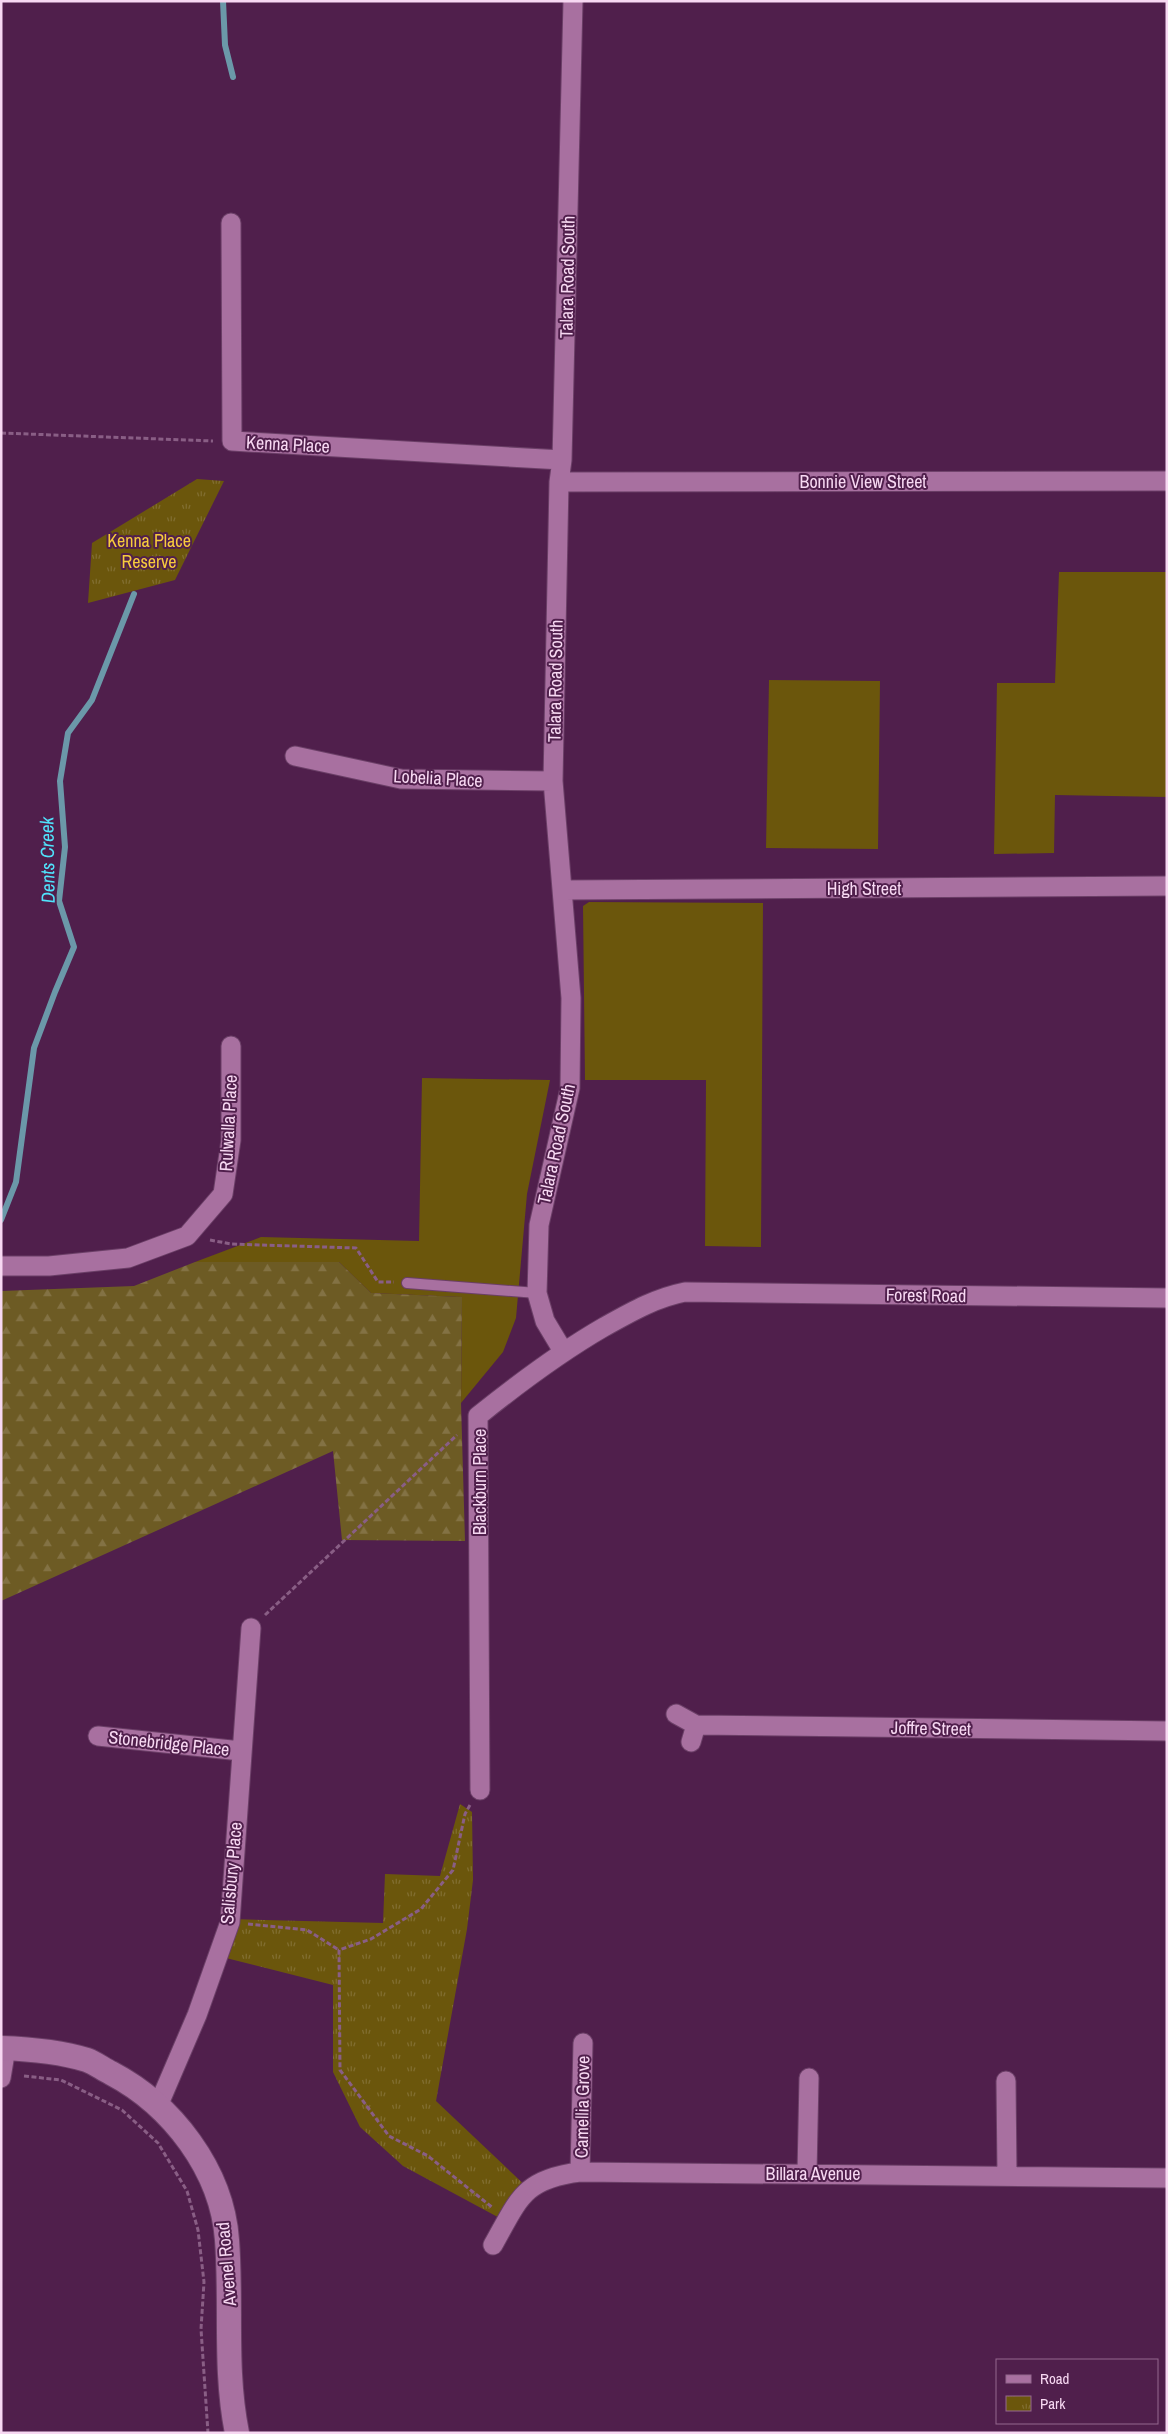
<svg xmlns="http://www.w3.org/2000/svg" width="1168" height="2434" viewBox="0 0 1168 2434" font-family="'Archivo Narrow',sans-serif">
<defs>
<pattern id="forest-firs" width="22" height="20" patternUnits="userSpaceOnUse" patternTransform="scale(1.25)"><rect width="22" height="20" fill="#6d5b24"/><path d="M5 1l3.5 6h-7zM16 11l3.5 6h-7z" fill="#837244"/></pattern>
<pattern id="park-tufts" width="24" height="20" patternUnits="userSpaceOnUse" patternTransform="scale(1.25)"><rect width="24" height="20" fill="#6b560c"/><path d="M3 7l-1-3M5 7V3M7 7l1-3M15 17l-1-3M17 17v-4M19 17l1-3" fill="none" stroke="#816e30"/></pattern>
</defs>
<rect width="100%" height="100%" fill="#501f4c"/>
<path fill="#6b560c" d="M1059,572H1167V797L1055,795L1054,853L994,854L997,683H1055Z
M769,680L880,681L878,849L766,848Z
M589,902L763,903L761,1247L705,1246L706,1080H585L583,906Z
M422,1078L550,1080L527,1194L516,1318L503,1352L461,1403L462,1297L371,1293L339,1262H195L261,1237L419,1241Z"/>
<path fill="url(#forest-firs)" d="M195,1262H339L371,1293L462,1297L461,1403L465,1541L342,1540L333,1451L1,1601V1291L134,1286Z"/>
<path fill="url(#park-tufts)" d="M197,479L224,481L175,580L88,603L92,543Z
M460,1804L472,1812L473,1880L467,1929L436,2101L530,2190L507,2222L403,2166L360,2127L333,2072V1985L218,1956L230,1919L383,1923L385,1874L440,1876Z"/>
<g fill="none" stroke-linecap="round" stroke-linejoin="round">
<path stroke="#6b98a9" stroke-width="6" d="M223,1L225,45L233,77
M1,1220L16,1182L34,1048L55,992L74,947L59,901L65,847L60,781L68,733L92,700L134,594"/>
<g stroke="#6b3f67" stroke-width="12">
<path id="service" d="M407,1283L537,1293"/>
</g>
<g stroke="#6b3f67" stroke-width="21">
<path id="minor" d="M231,223L232,441L562,460
M559,482L1167,481
M295,756L401,779L553,781
M562,890L1167,886
M1,1266H49L128,1258L187,1236L223,1194L231,1140V1046
M563,1351L545,1321L537,1293L539,1225L570,1088L571,998L553,781L559,482L562,460L573,1
M676,1714L696,1725
M98,1736L241,1751
M691,1742L696,1725L1167,1731
M480,1790L478,1416C519,1383 559,1353 604,1327C631,1312 655,1298 685,1292L1167,1298
M1,2078L6,2048
M1006,2081L1007,2174
M158,2106L197,2015L230,1922L251,1628
M580,2172L583,2043
M807,2173L809,2078
M493,2245C519,2199 523,2179 580,2172L1167,2178"/>
</g>
<g stroke="#6b3f67" stroke-width="26">
<path id="tertiary" d="M1,2048C29,2049 61,2052 87,2060C95,2063 103,2069 111,2073C172,2105 222,2170 227,2240C232,2304 224,2369 237,2433"/>
</g>
<path stroke="#895e85" stroke-width="3" stroke-dasharray="5 2.5" stroke-linecap="butt" d="M1,433L213,441
M210,1240L231,1244L356,1248L378,1282H394
M265,1615L457,1435
M470,1805L465,1814L453,1870L421,1909L371,1939L339,1950L340,2070L389,2136L428,2156L493,2208
M248,1924L307,1930L339,1950
M24,2076L61,2080L122,2110L158,2143L187,2191L198,2230L204,2282L201,2329L208,2433"/>
<use href="#service" stroke="#a870a0" stroke-width="10"/>
<use href="#minor" stroke="#a870a0" stroke-width="19"/>
<use href="#tertiary" stroke="#a870a0" stroke-width="24"/>
</g>
<g text-anchor="middle" dominant-baseline="central" stroke-width="4" stroke-linejoin="round" paint-order="stroke">
<g font-size="18" fill="#f7d8f2" stroke="#501f4c">
<text transform="translate(567 277) rotate(-89)">Talara Road South</text>
<text transform="translate(288 444) rotate(3)">Kenna Place</text>
<text x="863" y="481">Bonnie View Street</text>
<text transform="translate(555 681) rotate(-89)">Talara Road South</text>
<text transform="translate(438 778) rotate(3)">Lobelia Place</text>
<text x="864" y="888">High Street</text>
<text transform="translate(228 1123) rotate(-87)">Rulwalla Place</text>
<text transform="translate(556 1144) rotate(-78)">Talara Road South</text>
<text transform="translate(926 1295) rotate(1)">Forest Road</text>
<text transform="translate(479 1482) rotate(-90)">Blackburn Place</text>
<text transform="translate(931 1728) rotate(1)">Joffre Street</text>
<text transform="translate(169 1743) rotate(6)">Stonebridge Place</text>
<text transform="translate(231 1873) rotate(-85)">Salisbury Place</text>
<text transform="translate(582 2107) rotate(-89)">Camellia Grove</text>
<text x="813" y="2173">Billara Avenue</text>
<text transform="translate(226 2264) rotate(-95)">Avenel Road</text>
</g>
<g font-size="18" fill="#f7cc3c" stroke="#501f4c">
<text x="149" y="540">Kenna Place<tspan x="149" dy="21">Reserve</tspan></text>
</g>
<g font-size="19" font-style="italic" fill="#50e3fc" stroke="#501f4c">
<text transform="translate(47 860) rotate(-91)">Dents Creek</text>
</g>
</g>
<rect width="1168" height="2434" fill="none" stroke="#f7d8f2" stroke-width="5"/>
<rect x="996" y="2359" width="162" height="65" fill="#501f4c" stroke="#93698e"/>
<rect x="1006" y="2375" width="25" height="8" fill="#a870a0" stroke="#93698e"/>
<text x="1040" y="2384" font-size="15" fill="#f7d8f2">Road</text>
<rect x="1006" y="2396" width="25" height="15" fill="url(#park-tufts)" stroke="#93698e"/>
<text x="1040" y="2409" font-size="15" fill="#f7d8f2">Park</text>
</svg>
